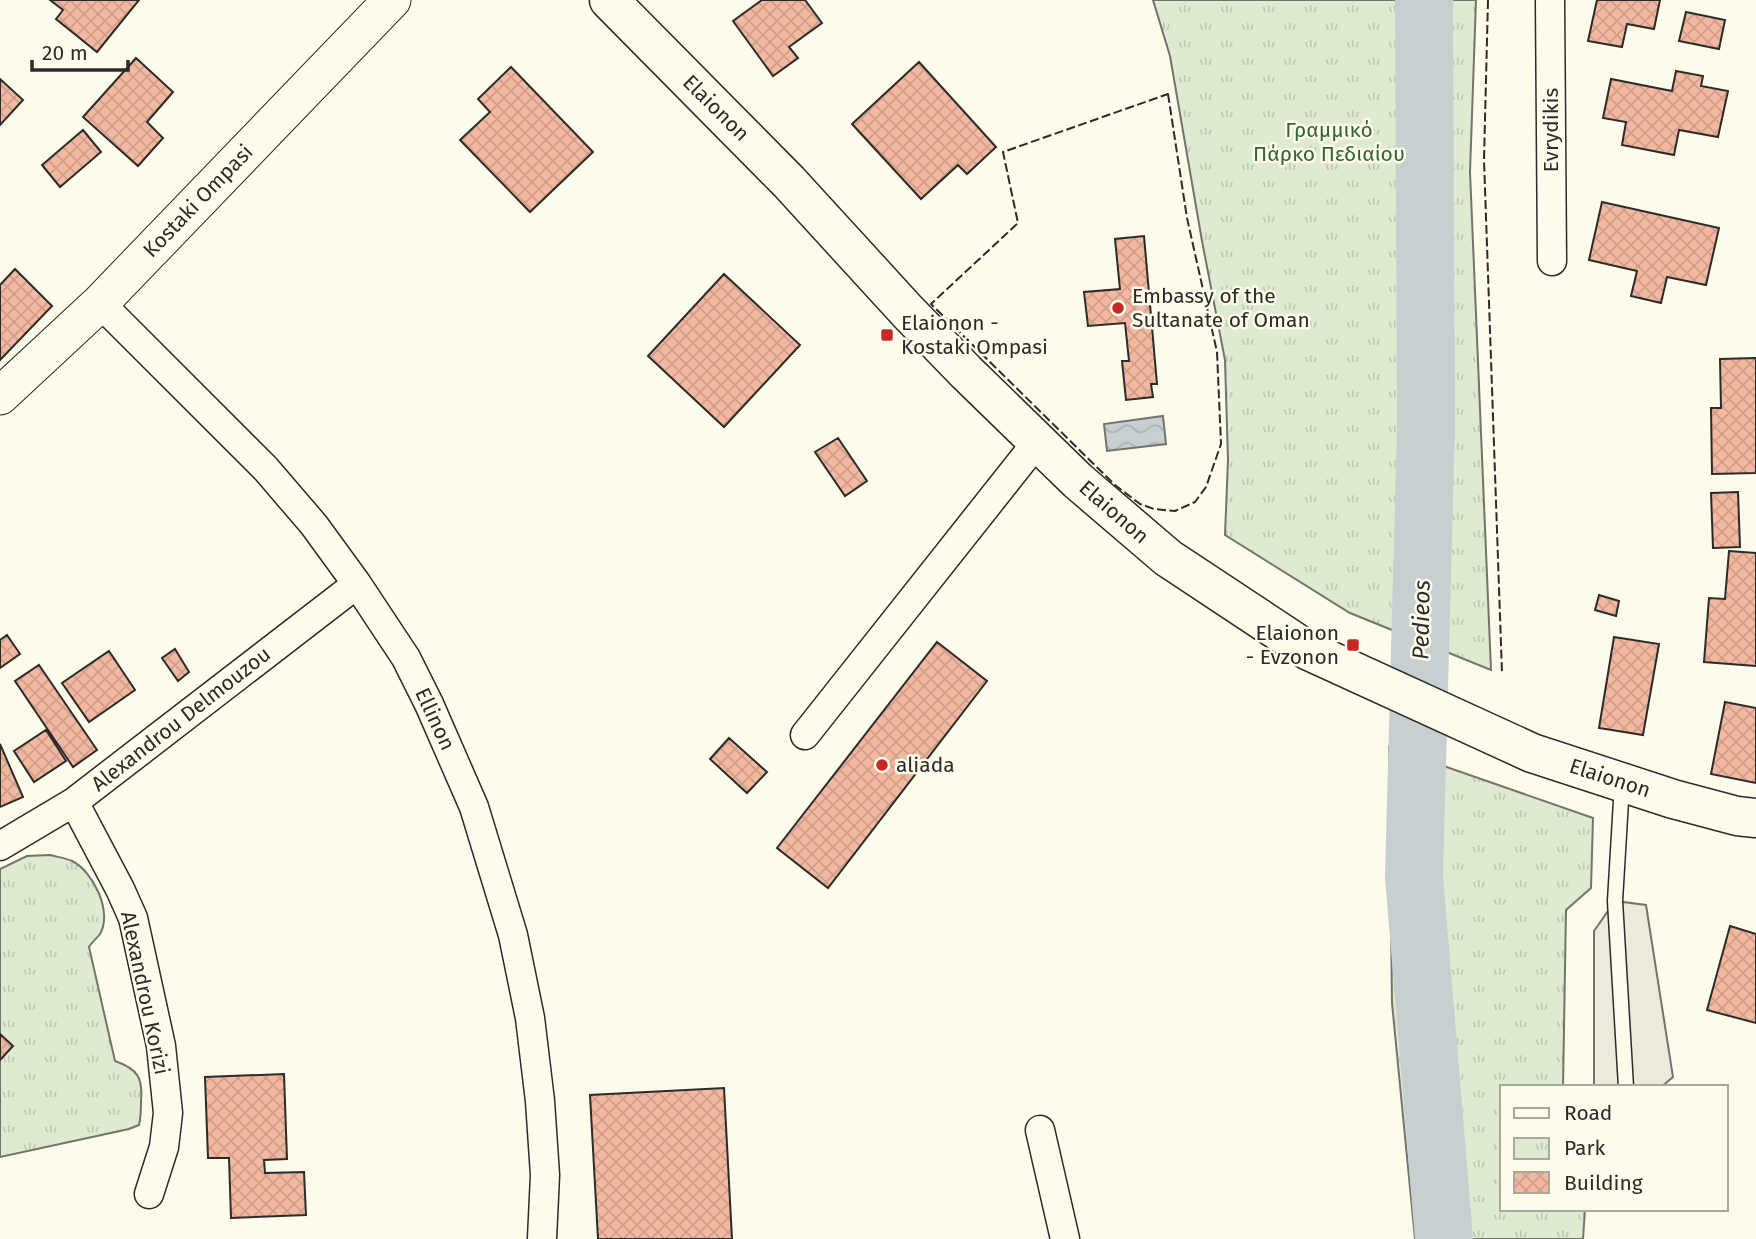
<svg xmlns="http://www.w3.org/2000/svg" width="1756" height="1239" viewBox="0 0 1756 1239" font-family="'Fira Sans',sans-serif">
<defs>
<pattern id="park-tufts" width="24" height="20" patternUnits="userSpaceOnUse" patternTransform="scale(1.75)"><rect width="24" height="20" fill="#deebd1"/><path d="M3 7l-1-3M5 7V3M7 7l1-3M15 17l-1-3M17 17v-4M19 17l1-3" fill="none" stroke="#bfcab4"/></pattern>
<pattern id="water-waves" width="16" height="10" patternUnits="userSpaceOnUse" patternTransform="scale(1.75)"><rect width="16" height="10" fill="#c7d0d0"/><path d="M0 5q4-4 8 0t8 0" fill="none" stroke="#abb3b3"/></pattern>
<pattern id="building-cross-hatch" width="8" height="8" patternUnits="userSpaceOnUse" patternTransform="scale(1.75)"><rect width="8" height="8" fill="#f2b8a0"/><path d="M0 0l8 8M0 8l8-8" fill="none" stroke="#d09e8a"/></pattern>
</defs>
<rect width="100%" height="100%" fill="#fdfbea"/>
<path fill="url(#park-tufts)" stroke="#74746e" stroke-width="2" d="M1153,0H1476L1470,172L1491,670L1350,613L1225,535L1228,460L1225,360L1202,241L1170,56Z
M1389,747L1593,818L1591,888L1566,910L1563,1087H1502V1209H1585L1583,1239H1415L1392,1003Z
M50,855C57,857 65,858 72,861C93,871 113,912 100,934C97,938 92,942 89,947L115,1061C138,1069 143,1078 141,1101C141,1109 141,1117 139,1125L129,1129L0,1157V869L27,856Z"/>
<path fill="#eceadb" stroke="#74746e" stroke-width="2" d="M1615,901L1646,905L1673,1077L1661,1087H1594V931Z"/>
<path fill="url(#water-waves)" stroke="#74746e" stroke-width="2" d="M1163,416L1166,444L1107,451L1104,424Z"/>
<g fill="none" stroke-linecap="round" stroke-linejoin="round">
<path stroke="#c7d0d0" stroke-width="58" d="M1424,0L1426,427L1414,876L1444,1239"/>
</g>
<path fill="url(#building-cross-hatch)" stroke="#2b2b2b" stroke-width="2" d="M50,0H139L97,52L56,19L63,10Z
M762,0H805L822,23L789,47L798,58L773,76L733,21Z
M1597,0H1660L1654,29L1627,24L1622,47L1588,41Z
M1686,12L1725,20L1719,49L1679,41Z
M136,58L173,92L147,122L163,138L138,166L83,117Z
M919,62L996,147L967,174L958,165L921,199L852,124Z
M511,67L593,152L530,212L460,140L490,112L478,99Z
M1676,71L1703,76L1701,86L1728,91L1718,137L1679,130L1674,155L1622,145L1626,122L1603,118L1611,79L1672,91Z
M0,79L23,100L0,125Z
M83,130L101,152L60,187L42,165Z
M1602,202L1719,228L1706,285L1667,277L1661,303L1631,296L1637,271L1589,260Z
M1144,236L1157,384H1151L1153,397L1126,400L1122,361H1129L1125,323L1088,326L1084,292L1120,289L1115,239Z
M15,269L52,306L0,360V285Z
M724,274L800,345L724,427L648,356Z
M1756,358V473L1712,474L1711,408H1721L1720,359Z
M838,438L867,481L845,496L815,452Z
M1738,492L1740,547L1713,548L1711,493Z
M1729,551L1756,553V666L1704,662L1709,598L1725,599Z
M1599,595L1619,601L1616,616L1595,610Z
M7,635L20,654L0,668V640Z
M1614,637L1659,644L1643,735L1599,728Z
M937,642L987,681L828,888L777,848Z
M175,649L189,672L178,681L162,658Z
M109,651L135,690L89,722L62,683Z
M39,665L97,750L73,767L15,681Z
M1725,702L1756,708V783L1711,774Z
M46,730L66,761L34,782L14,751Z
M729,738L767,772L747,793L710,759Z
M0,744L23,797L0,807Z
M1730,926L1756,934V1023L1707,1010Z
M0,1034L13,1046L0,1060Z
M284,1074L287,1159L264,1160L265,1173L304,1172L306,1215L231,1218L229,1158H208L205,1077Z
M724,1088L732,1239H598L590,1095Z"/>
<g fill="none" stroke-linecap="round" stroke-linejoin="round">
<g stroke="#2b2b2b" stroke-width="17">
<path id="service" d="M1622,784L1615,901L1626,1087"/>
</g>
<g stroke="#2b2b2b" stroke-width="31">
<path id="minor" d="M1550,0L1552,261
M100,303L266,469L314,525L357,584L406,658L429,704L474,807L513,935L530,1018L540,1101L545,1175L542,1239
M805,735L1037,442
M74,802L120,889L133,918L161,1046L168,1113L164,1147L149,1194
M0,846L74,802L357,584
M1040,1130L1065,1239"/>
</g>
<g stroke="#2b2b2b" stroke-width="39">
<path id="tertiary" d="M0,396L100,303L392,0"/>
</g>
<g stroke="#2b2b2b" stroke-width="41">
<path id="secondary" d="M609,0L789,182L907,311L966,372L1078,481L1168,558L1307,650L1532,753L1673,799L1737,816L1756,818"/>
</g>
<use href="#service" stroke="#fdfbea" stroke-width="14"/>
<use href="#minor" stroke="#fdfbea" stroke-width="28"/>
<use href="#tertiary" stroke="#fdfbea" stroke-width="37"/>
<use href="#secondary" stroke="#fdfbea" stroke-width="38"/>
<path stroke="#2b2b2b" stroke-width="2" stroke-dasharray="9 3.5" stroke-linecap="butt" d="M1488,0L1484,160L1502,673
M1168,94L1187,218L1217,352L1221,444L1206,487L1195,502L1175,511L1154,509L1140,504L1115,485L931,304L1018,223L1003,152Z"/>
</g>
<g fill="#c62828" stroke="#fdfbea" stroke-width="2.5">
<circle cx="1118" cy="308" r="7"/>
<rect x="880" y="328" width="14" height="14" rx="3.5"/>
<rect x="1346" y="638" width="14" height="14" rx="3.5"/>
<circle cx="882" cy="765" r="7"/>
</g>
<g text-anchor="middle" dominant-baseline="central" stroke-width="5" stroke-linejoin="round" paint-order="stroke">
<g font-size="21" fill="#2b2b2b" stroke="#fdfbea">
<text transform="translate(716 108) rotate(45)">Elaionon</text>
<text transform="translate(1551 130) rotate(-90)">Evrydikis</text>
<text transform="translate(198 201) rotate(-46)">Kostaki Ompasi</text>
<text transform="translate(1114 512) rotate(41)">Elaionon</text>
<text transform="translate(181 719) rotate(-38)">Alexandrou Delmouzou</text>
<text transform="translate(435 719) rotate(65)">Ellinon</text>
<text transform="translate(1610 778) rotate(18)">Elaionon</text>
<text transform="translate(145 993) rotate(78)">Alexandrou Korizi</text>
</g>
<g font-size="21" fill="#34623c" stroke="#fdfbea">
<text x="1329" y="130">Γραμμικό<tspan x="1329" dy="24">Πάρκο Πεδιαίου</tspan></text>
</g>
<g font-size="21" fill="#2b2b2b" stroke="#fdfbea" text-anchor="start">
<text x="1132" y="296">Embassy of the<tspan x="1132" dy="24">Sultanate of Oman</tspan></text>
<text x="901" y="323">Elaionon -<tspan x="901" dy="24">Kostaki Ompasi</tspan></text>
<text x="1339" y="633" text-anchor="end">Elaionon<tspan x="1339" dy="24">- Evzonon</tspan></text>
<text x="896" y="765">aliada</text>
</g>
<g font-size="23" font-style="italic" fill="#2b2b2b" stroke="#fdfbea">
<text transform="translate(1421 620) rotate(-89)">Pedieos</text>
</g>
</g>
<rect x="1500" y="1085" width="228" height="126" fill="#fdfbea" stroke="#a9a89e" stroke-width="2"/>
<rect x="1514" y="1108" width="35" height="10" fill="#fdfbea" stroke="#a9a89e" stroke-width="2"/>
<text x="1564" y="1120" font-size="21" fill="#2b2b2b">Road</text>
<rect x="1514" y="1138" width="35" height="21" fill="url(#park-tufts)" stroke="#a9a89e" stroke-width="2"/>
<text x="1564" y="1155" font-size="21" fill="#2b2b2b">Park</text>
<rect x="1514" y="1172" width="35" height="21" fill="url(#building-cross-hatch)" stroke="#a9a89e" stroke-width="2"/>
<text x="1564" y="1190" font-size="21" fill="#2b2b2b">Building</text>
<path d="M32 60v10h96v-10" fill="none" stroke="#2b2b2b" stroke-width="3.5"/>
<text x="42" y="60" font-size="21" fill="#2b2b2b" stroke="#fdfbea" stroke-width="5" paint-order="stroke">20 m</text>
</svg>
